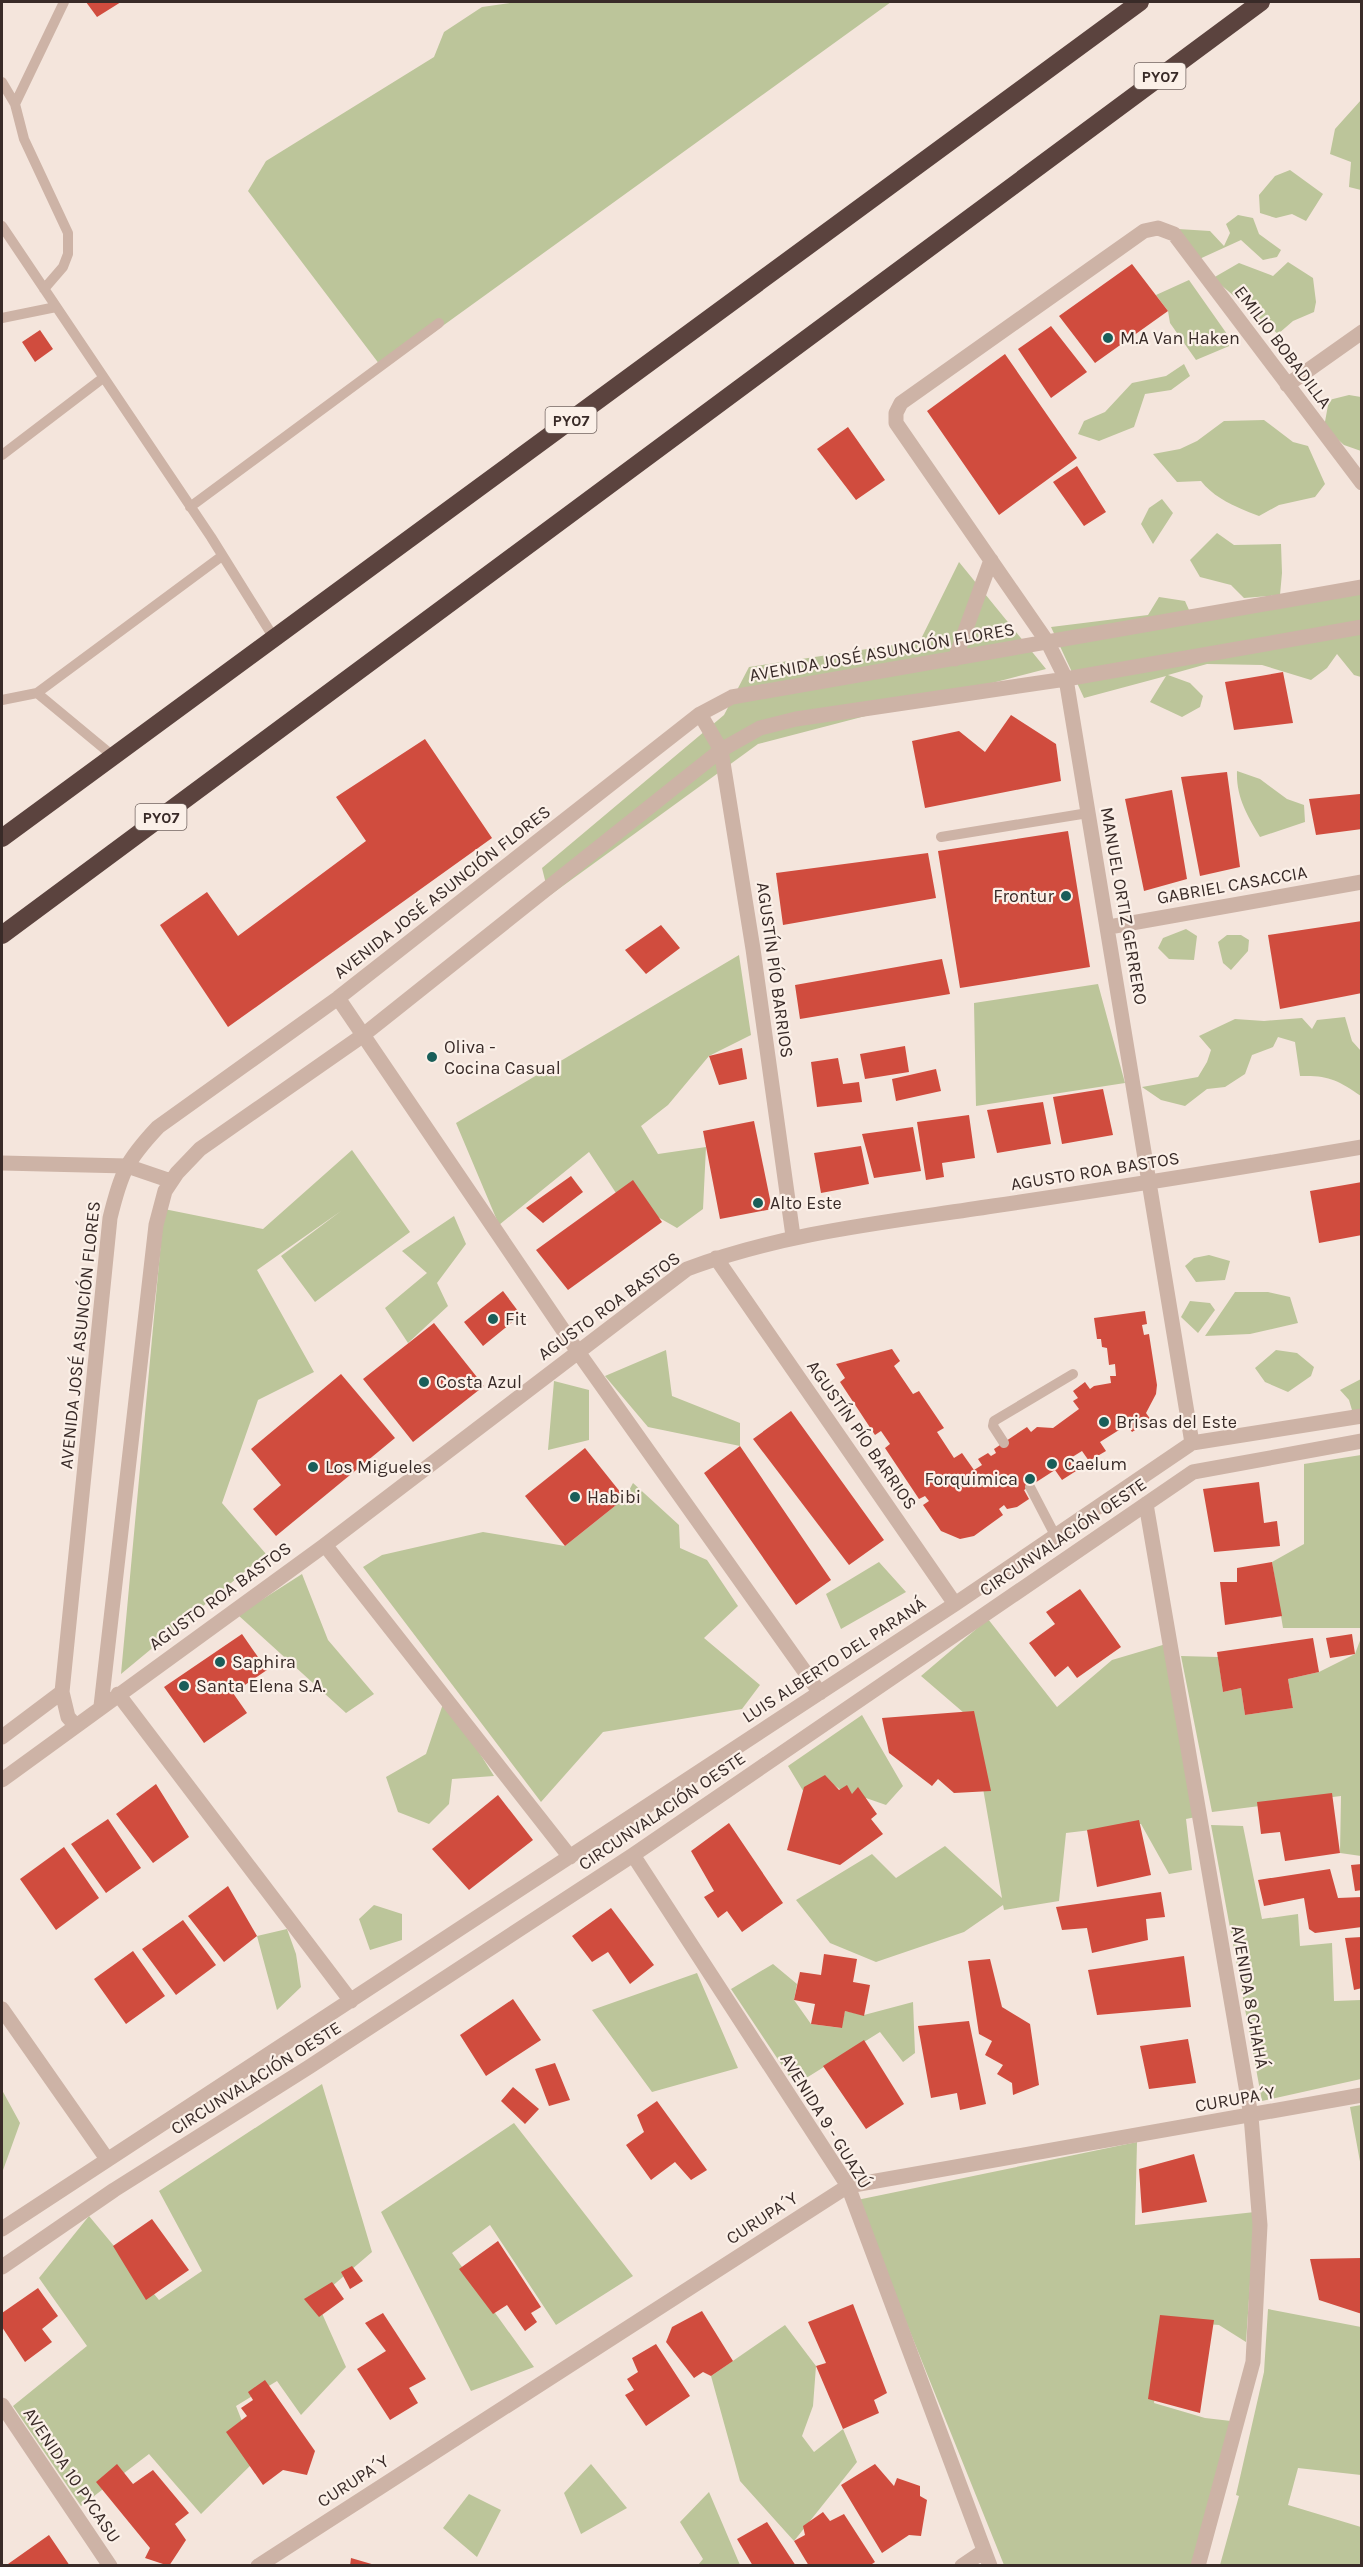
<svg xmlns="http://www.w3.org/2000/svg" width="1363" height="2567" viewBox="0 0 1363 2567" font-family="Karla,sans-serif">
<rect width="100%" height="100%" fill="#f4e5dc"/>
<path fill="#bcc59a" d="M517,2H891L383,369L248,191L266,161L434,57L444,32L482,7Z
M1361,100V190L1349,187L1351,162L1330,154L1335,129Z
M1290,170L1323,194L1306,221L1292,214L1276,218L1260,213L1259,195L1275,176Z
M1238,215L1253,218L1259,234L1281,250L1277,257L1263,260L1241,240L1195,261L1178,229L1210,231L1224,246L1230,233L1226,224Z
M1288,262L1313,278L1316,302L1314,312L1293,321L1278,334L1213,278L1239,263L1273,276Z
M1189,280L1234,344L1196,360L1170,323L1168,311L1156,295Z
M1184,364L1190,376L1171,390L1145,394L1134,427L1099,441L1078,434L1084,421L1105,412L1132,383L1166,376Z
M1349,395L1361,397V451L1344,445L1324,427L1329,400Z
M1264,420L1293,442L1308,446L1325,484L1315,497L1279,505L1259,516C1238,508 1215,499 1201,481L1177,482L1153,454L1180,449L1197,441L1224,421Z
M1162,499L1173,513L1153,544L1141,524L1149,508Z
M1217,533L1234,545L1281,544L1282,573L1280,595L1244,598L1231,585L1200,577L1190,560Z
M959,562L1046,669L758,744L549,896L542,868L724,715L749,667L920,641Z
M1361,587V677L1354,675L1337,654L1327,668L1311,680L1262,665L1207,664L1168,675L1190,683L1203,696L1200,707L1182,717L1150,702L1166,676L1084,698L1051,627L1148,615L1159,597L1185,601L1189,610Z
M1237,771L1260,779L1287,799L1304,805L1305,822L1260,837C1247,815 1236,797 1237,771Z
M1186,929L1197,936L1194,960L1169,959L1158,948L1163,938Z
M1227,935H1241L1249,940L1248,951L1231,970L1223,963L1218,942Z
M739,955L751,1035L709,1056L668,1105L641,1126L658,1154L706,1147L703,1209L677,1228L616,1193L589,1152L499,1225L456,1123Z
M1098,984L1125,1083L976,1106L974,1003Z
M1345,1017L1352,1041L1361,1051V1096C1338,1080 1328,1075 1300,1076L1295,1042L1278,1037L1273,1047L1252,1055L1245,1074L1225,1087L1207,1089L1185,1106L1161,1100L1142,1087L1198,1077L1207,1062L1211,1050L1199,1036L1235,1019L1264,1021L1302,1018L1312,1029L1317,1020Z
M352,1150L410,1232L315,1302L281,1256L341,1211L257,1270L314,1372L258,1400L222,1503L266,1554L121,1674L164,1209L263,1229Z
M454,1216L466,1244L437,1283L448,1306L408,1343L385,1308L427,1273L402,1251Z
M1209,1255L1230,1261L1225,1280L1196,1282L1185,1266L1194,1258Z
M1235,1292H1268L1290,1297L1298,1323L1250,1334L1205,1336Z
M1190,1301L1210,1303L1215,1310L1198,1333L1181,1317Z
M666,1350L672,1396L740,1423V1446L648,1427L605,1376Z
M1276,1350L1297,1353L1314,1367L1311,1376L1288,1392L1265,1382L1255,1368Z
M1361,1379V1415L1354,1417L1349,1400L1340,1390Z
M554,1381L589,1390V1440L548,1450Z
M1361,1455V1628H1283L1272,1562L1304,1544V1464Z
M633,1483L679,1525L680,1548L707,1560L738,1606L704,1638L760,1685L742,1709L603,1732L541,1802L363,1567L382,1555L483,1532L565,1546L625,1498Z
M879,1562L906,1592L841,1629L826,1594Z
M302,1574L328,1640L374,1694L346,1713L238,1615Z
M988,1619L1057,1707L1112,1660L1166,1644L1196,1817L1186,1819L1192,1870L1169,1874L1141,1824L1066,1833L1059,1901L1004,1910L1003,1905L964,1932L876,1962L830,1943L796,1900L872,1854L896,1878L945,1846L1002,1898L971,1719L921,1676Z
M1361,1638V1856L1340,1853L1341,1796L1212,1812L1181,1656L1218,1657L1223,1692L1241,1688L1245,1715L1293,1708L1288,1679L1319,1672L1355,1654Z
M445,1698L494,1776L452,1779L449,1804L429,1824L398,1812L386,1777L426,1754Z
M862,1715L903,1786L886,1805L866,1798L860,1804L834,1785L805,1794L788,1766Z
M1211,1825L1243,1826L1262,1919L1298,1914L1300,1946L1332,1943L1334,2001L1361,2000V2079L1262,2101Z
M374,1905L402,1914V1940L370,1950L359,1919Z
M287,1929L296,1954L301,1987L277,2010L257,1936Z
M773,1964L797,1984L794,2000L811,2024L841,2028L845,2011L864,2015L913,2002L915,2053L903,2062L880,2032L795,2085L731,1989Z
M697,1973L738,2068L652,2092L592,2010Z
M322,2084L372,2252L316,2300L346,2367L301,2415L277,2381L236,2406L257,2459L201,2514L149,2454L81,2506L13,2406L87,2346L39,2278L89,2216L159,2300L202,2271L159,2191Z
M2,2090L20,2123L2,2173Z
M1361,2105H1362L1361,2167L1350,2107Z
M514,2123L633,2276L556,2325L490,2225L452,2253L534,2367L471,2391L381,2212Z
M1137,2142L1135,2225L1255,2212L1246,2342L1219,2325L1165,2321L1154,2403L1205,2418L1231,2421L1192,2565H1004L857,2200Z
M1268,2309L1361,2327V2475L1298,2468L1288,2505L1361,2527V2565H1220L1239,2496L1236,2495L1264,2372Z
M785,2325L816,2366L813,2406L802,2436L814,2452L843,2429L857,2462L794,2541L740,2481L711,2376Z
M591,2464L627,2508L581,2534L564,2493Z
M709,2492L740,2565H698L703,2559L680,2522Z
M469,2494L501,2510L477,2557L443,2528Z"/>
<path fill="#d04c3e" d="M86,2H121L97,17Z
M1132,264L1168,311L1095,363L1059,316Z
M1051,326L1087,372L1051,398L1018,349Z
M40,330L53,349L35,362L22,342Z
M1005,354L1077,458L999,515L927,411Z
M848,427L885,480L856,500L817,449Z
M1077,466L1106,512L1084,526L1053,482Z
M1283,672L1293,723L1234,730L1225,682Z
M1011,715L1056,744L1061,781L925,808L912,741L959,731L985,752Z
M425,739L492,838L228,1027L160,925L207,892L238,936L366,841L336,797Z
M1227,772L1240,867L1200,876L1181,777Z
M1172,790L1187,879L1144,891L1125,799Z
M1360,794L1362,829L1316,835L1309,799Z
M1068,831L1090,967L960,988L938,851Z
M928,853L936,898L783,925L776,873Z
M1362,921V993L1280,1009L1268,935Z
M661,925L680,948L646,974L625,950Z
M942,959L950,994L800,1019L795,985Z
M905,1046L909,1072L865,1079L860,1054Z
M742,1048L747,1079L719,1085L709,1056Z
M838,1058L843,1084L859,1082L862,1102L817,1107L811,1062Z
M936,1069L941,1091L896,1101L892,1079Z
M1103,1089L1113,1135L1062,1144L1053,1097Z
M1043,1102L1051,1144L997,1153L987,1110Z
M969,1115L975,1158L942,1163L944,1177L926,1180L917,1122Z
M754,1121L772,1209L720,1219L703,1131Z
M913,1127L921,1171L874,1178L862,1134Z
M861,1146L869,1184L821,1193L814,1153Z
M571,1176L583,1192L543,1223L526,1208Z
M633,1180L662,1222L568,1290L536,1250Z
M1362,1182V1235L1319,1243L1310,1191Z
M503,1291L521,1315L483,1346L464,1322Z
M1145,1311L1147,1324L1142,1325L1144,1335L1149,1334L1157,1385L1156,1394L1146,1413L1151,1420L1132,1432L1127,1425L1100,1442L1106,1451L1089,1461L1082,1451L1069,1459L1076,1471L1062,1480L1055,1470L1024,1490L1029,1499L1017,1507L1007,1509L1004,1505L999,1509L1003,1515L974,1536L960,1539L941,1531L923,1505L929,1501L925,1496L919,1499L885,1448L890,1444L881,1431L875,1435L840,1382L845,1378L836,1364L892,1349L900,1361L894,1366L913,1394L919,1391L944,1428L937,1432L954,1458L962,1453L974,1470L982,1465L978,1459L988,1453L991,1456L996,1453L994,1449L1027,1427L1031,1432L1037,1427L1053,1428L1079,1409L1073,1401L1078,1398L1073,1391L1085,1382L1090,1389L1094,1386L1111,1383L1110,1376H1116L1115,1364L1109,1365L1107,1348L1102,1347L1101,1339H1097L1094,1318Z
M434,1323L484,1386L413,1442L363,1379Z
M341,1374L395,1438L276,1536L253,1509L281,1485L251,1449Z
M791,1411L884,1540L849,1565L753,1439Z
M740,1446L831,1580L796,1605L704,1473Z
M585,1448L625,1498L565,1546L525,1496Z
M1259,1482L1264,1523L1277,1521L1280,1546L1214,1552L1203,1489Z
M1272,1562L1282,1616L1225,1625L1220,1582H1237V1568Z
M1080,1589L1121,1647L1077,1678L1068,1666L1055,1677L1029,1643L1055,1624L1046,1612Z
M242,1634L267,1670L233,1693L247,1713L204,1743L164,1687Z
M1352,1634L1355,1654L1330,1658L1326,1638Z
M1313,1638L1319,1672L1288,1679L1293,1708L1245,1715L1241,1688L1223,1692L1217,1652Z
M974,1711L991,1791L954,1793L938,1779L932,1786L889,1753L882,1718Z
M825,1775L839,1790L847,1785L852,1794L858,1787L877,1814L871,1819L883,1834L840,1865L787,1850L804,1787Z
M156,1784L189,1837L153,1863L116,1814Z
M1332,1793L1340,1853L1285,1861L1280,1832L1261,1834L1257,1802Z
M498,1795L533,1840L469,1890L432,1849Z
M108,1819L141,1868L106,1893L71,1844Z
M1139,1820L1151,1875L1097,1887L1087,1830Z
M729,1823L783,1903L742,1932L727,1911L718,1918L704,1897L714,1891L691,1851Z
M64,1847L99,1898L56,1930L20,1879Z
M1362,1864V1890L1355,1891L1351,1865Z
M1330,1869L1338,1898L1362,1897V1927L1315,1933L1309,1929L1304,1898L1264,1906L1258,1880Z
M228,1886L257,1936L224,1962L188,1916Z
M1161,1892L1165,1917L1146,1919L1148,1940L1092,1953L1087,1928L1062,1930L1056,1907Z
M611,1908L654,1965L630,1984L608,1952L592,1962L572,1936Z
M183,1920L216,1965L176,1995L142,1949Z
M1362,1937V1988L1354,1990L1345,1938Z
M133,1951L165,1996L126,2024L94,1979Z
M824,1954L857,1959L853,1982L870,1985L864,2016L845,2011L842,2028L811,2024L815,2004L794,2000L800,1972L821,1975Z
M1184,1956L1191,2007L1097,2015L1088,1970Z
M990,1959L1002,2007L1030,2024L1039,2085L1013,2095L1012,2083L997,2074L1003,2065L985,2055L992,2041L979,2034L968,1961Z
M513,1999L541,2040L486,2076L460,2035Z
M969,2021L986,2104L960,2110L957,2093L931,2098L918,2026Z
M1188,2039L1196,2083L1149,2089L1140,2046Z
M864,2040L904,2104L866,2129L823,2066Z
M555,2063L570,2100L549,2106L535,2069Z
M513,2087L539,2109L525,2124L501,2101Z
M657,2101L707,2170L691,2180L675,2162L651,2180L626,2145L644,2132L637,2115Z
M1194,2154L1207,2202L1142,2213L1139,2169Z
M152,2219L189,2270L146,2300L113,2246Z
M498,2241L541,2307L531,2313L537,2322L525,2331L507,2305L493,2314L459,2269Z
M1362,2258V2314L1319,2300L1310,2259Z
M352,2266L363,2281L350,2289L341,2272Z
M332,2282L344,2299L319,2317L304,2299Z
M38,2288L58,2316L42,2329L52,2342L25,2362L2,2327V2313Z
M853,2304L887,2393L874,2400L879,2413L843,2429L816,2366L826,2363L808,2322Z
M702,2311L733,2361L711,2376L703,2372L694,2378L666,2342L672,2327Z
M383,2313L426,2379L409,2388L418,2403L390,2420L357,2369L386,2351L365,2323Z
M1160,2315L1214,2320L1200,2413L1148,2399Z
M656,2344L690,2396L646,2426L625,2395L634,2390L627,2379L638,2372L632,2358Z
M265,2380L315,2451L307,2475L283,2470L263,2485L226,2432L247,2416L241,2408L253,2400L248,2392Z
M117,2464L133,2484L153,2470L189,2513L175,2524L186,2540L169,2566L145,2558L150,2548L96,2482Z
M875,2464L894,2486L897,2478L920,2486V2496L927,2500L921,2536L909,2535L882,2553L841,2485Z
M823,2512L830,2521L844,2514L875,2562L869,2566H809L794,2541L805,2535L803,2526Z
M767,2522L796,2566H753L737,2539Z
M49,2535L70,2566H9L8,2564Z
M351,2558L375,2565V2566H350Z"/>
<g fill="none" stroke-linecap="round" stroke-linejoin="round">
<path stroke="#cdb3a6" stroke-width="10" d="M2,82L15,104L24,139L68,233V254L63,267L44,289
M15,104L64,2
M2,226L211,537L274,638
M2,318L56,307
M2,455L103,378
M190,507L439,323
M37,693L222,556
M2,700L37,693L113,756
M941,837L1088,813
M1004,1443L993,1426L994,1421L1073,1374
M1030,1487L1056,1537"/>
<path stroke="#cdb3a6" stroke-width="15" d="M1287,385L1362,332
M955,659L991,560
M700,714L721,750L753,949L793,1236
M1109,927L1362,882
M338,998L578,1352L820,1693
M2,1163L127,1166L171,1181
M716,1258L955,1604
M1192,1443L1066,679L1048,643L896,423V413L901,403L1144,231L1158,228L1174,234L1362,483
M1146,1504L1251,2116L1260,2225L1253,2362L1198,2566
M325,1545L570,1857
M118,1694L351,2001
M101,1706L156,1225L165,1191L177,1173L200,1149L362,1036L721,750L760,728L796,719L1066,679L1362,627
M76,1726L68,1717L62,1692L110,1218C121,1173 126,1161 158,1127L338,998L700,714L732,697L1362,587
M2,1737L62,1692
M2,1780L325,1545L687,1269C785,1232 890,1222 993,1206C1116,1188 1239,1168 1362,1147
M633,1855L848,2186L990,2566
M2,2009L107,2159
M2,2229L955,1604L1192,1443L1362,1416
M2,2267L114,2190L309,2067L633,1855L1193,1472L1362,1441
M2,2405L110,2566
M258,2566L848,2186L1362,2095
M962,2566L984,2551"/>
<path stroke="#5b433e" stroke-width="18" d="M2,838L1140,2
M2,935L1261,2"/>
</g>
<g fill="#195e59" stroke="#fbf0e8" stroke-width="2">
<circle cx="1108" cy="338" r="6"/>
<circle cx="1066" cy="896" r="6"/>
<circle cx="432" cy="1057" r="6"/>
<circle cx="758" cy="1203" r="6"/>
<circle cx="493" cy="1319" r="6"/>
<circle cx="424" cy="1382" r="6"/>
<circle cx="1104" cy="1422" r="6"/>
<circle cx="1052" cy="1464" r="6"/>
<circle cx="313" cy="1467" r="6"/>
<circle cx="1030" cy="1479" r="6"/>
<circle cx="575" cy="1497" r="6"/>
<circle cx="220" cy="1662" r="6"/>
<circle cx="184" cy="1686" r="6"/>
</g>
<g text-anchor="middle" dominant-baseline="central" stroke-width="4.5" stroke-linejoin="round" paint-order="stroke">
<g fill="#fbf0e8" stroke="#736662" stroke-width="1.5">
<rect x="1134.5" y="63" width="51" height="26" rx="4.5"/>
<rect x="545.5" y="407" width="51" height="26" rx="4.5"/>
<rect x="135.5" y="804" width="51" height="26" rx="4.5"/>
</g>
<g font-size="16" font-weight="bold" fill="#392b28">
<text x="1160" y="76">PY07</text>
<text x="571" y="420">PY07</text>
<text x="161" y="817">PY07</text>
</g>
<g font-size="18" fill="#392b28" stroke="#fbf0e8" text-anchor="start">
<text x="1120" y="338">M.A Van Haken</text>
<text x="1054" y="896" text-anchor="end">Frontur</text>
<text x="444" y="1047">Oliva -<tspan x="444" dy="21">Cocina Casual</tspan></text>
<text x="770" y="1203">Alto Este</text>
<text x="505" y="1319">Fit</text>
<text x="436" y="1382">Costa Azul</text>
<text x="1116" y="1422">Brisas del Este</text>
<text x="1064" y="1464">Caelum</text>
<text x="325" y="1467">Los Migueles</text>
<text x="1018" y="1479" text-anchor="end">Forquimica</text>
<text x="587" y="1497">Habibi</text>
<text x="232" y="1662">Saphira</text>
<text x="196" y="1686">Santa Elena S.A.</text>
</g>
<g font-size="18" fill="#392b28" stroke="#fbf0e8">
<text transform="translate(1283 347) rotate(53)">EMILIO BOBADILLA</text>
<text transform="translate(882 652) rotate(-10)">AVENIDA JOSÉ ASUNCIÓN FLORES</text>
<text transform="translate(1232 885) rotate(-10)">GABRIEL CASACCIA</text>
<text transform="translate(442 892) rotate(-38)">AVENIDA JOSÉ ASUNCIÓN FLORES</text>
<text transform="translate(1124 906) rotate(80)">MANUEL ORTIZ GERRERO</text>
<text transform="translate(775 970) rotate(82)">AGUSTÍN PÍO BARRIOS</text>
<text transform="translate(1095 1171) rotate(-9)">AGUSTO ROA BASTOS</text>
<text transform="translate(609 1306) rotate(-36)">AGUSTO ROA BASTOS</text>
<text transform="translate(80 1335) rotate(-84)">AVENIDA JOSÉ ASUNCIÓN FLORES</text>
<text transform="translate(862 1435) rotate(55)">AGUSTÍN PÍO BARRIOS</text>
<text transform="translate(1063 1537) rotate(-34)">CIRCUNVALACIÓN OESTE</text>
<text transform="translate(220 1596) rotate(-36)">AGUSTO ROA BASTOS</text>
<text transform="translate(834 1660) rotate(-33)">LUIS ALBERTO DEL PARANÁ</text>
<text transform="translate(662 1811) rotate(-34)">CIRCUNVALACIÓN OESTE</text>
<text transform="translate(1250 1997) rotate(80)">AVENIDA 8 CHAHÁ</text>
<text transform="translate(256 2078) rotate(-32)">CIRCUNVALACIÓN OESTE</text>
<text transform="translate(1235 2099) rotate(-10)">CURUPA´Y</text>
<text transform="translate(826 2121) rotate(58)">AVENIDA 9 - GUAZÚ</text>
<text transform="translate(762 2218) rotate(-33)">CURUPA´Y</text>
<text transform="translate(72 2475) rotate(56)">AVENIDA 10 PYCASU</text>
<text transform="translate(353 2481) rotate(-33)">CURUPA´Y</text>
</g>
</g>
<rect width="1363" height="2567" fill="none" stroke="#392b28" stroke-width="6"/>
</svg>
